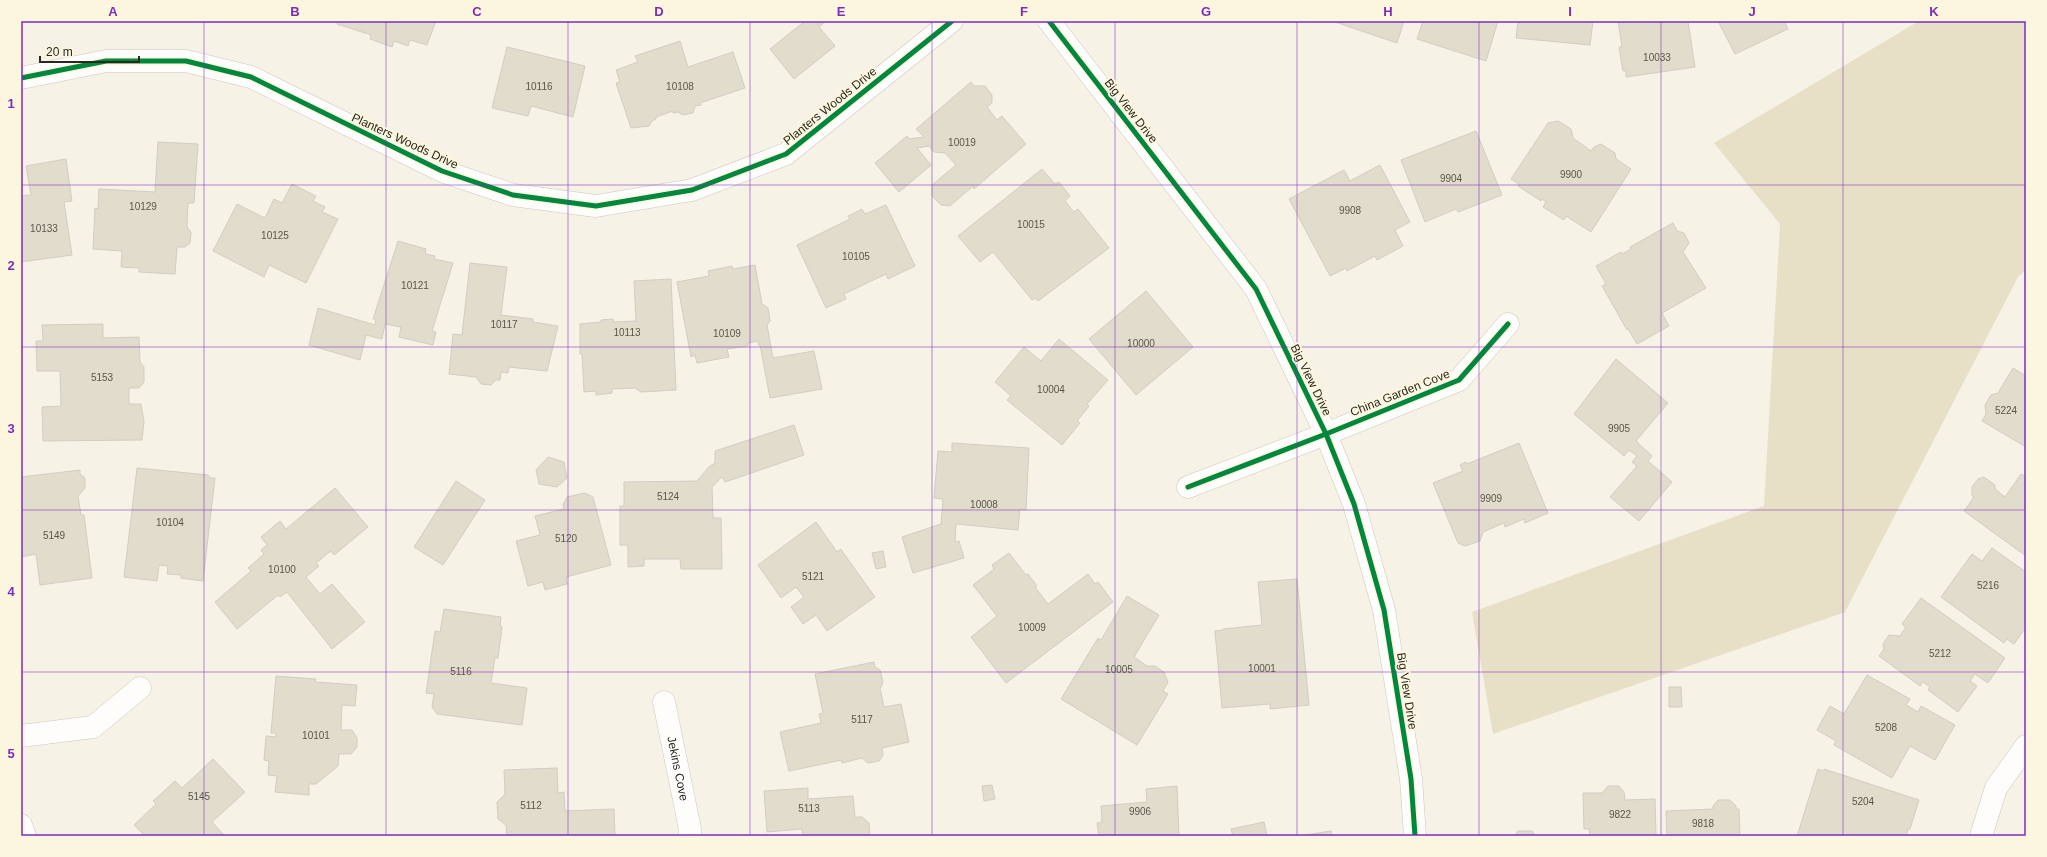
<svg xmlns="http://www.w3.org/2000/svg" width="2047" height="857" viewBox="0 0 2047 857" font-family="Arial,sans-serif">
<rect width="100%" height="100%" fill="#f6f2e6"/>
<path fill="#e8e0c6" d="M1919,21H2026V270L2018,277L1845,612L1493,734L1472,612L1764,506L1780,224L1714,143Z"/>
<path fill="#e2dccc" stroke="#d0cdc3" d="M338,21H436L427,45L410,40L408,46L394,41L392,47L370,39L371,35L337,24Z
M805,21H826L819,27L835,46L794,79L770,49Z
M1332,21H1404L1397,43Z
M1423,21H1498L1486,61L1417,39Z
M1518,21H1593L1590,45L1516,38Z
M1618,21H1688L1695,67L1626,77V71H1623L1619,47H1622Z
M1718,21H1784L1788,29L1735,54Z
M680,41L688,67L733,52L745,88L700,103L701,105L695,106L693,113L683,115L678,112L673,113V111L656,117V119L652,121L649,126L631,128L616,83L620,82L616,70L638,62L635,56Z
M507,47L585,66L573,117L531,106L528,116L492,108Z
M971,82L974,86H985L992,95V103L987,107L997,120L1002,116L1026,144L974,189L973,186L950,206L941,205L932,196V185L956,165L945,153L934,152L929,146L917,148L931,165L899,192L875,163L907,136L909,139L924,137L916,129Z
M1558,121L1571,129L1573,138L1591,151L1594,147L1601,144L1615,153L1616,159L1631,169L1591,232L1566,216L1564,220L1543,207L1546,202L1542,199L1541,201L1518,186L1519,184L1511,179L1548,123Z
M1476,131L1502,195L1458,212L1456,209L1425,222L1401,160Z
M158,142L198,144L194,203H188L187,227L191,232L190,243L185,247H177L175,274L139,272V268L121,267L122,251L93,249L95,208L98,209L99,189L155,192Z
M66,159L72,201L64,202L72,255L21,262V196L31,195L26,166Z
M1380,165L1410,222L1395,230L1403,246L1377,260L1375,256L1347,271L1346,268L1330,276L1289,199L1344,170L1350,181Z
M1042,169L1055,184L1059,182L1063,187L1070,196L1065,201L1074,212L1078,209L1109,248L1038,301L1035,298L1032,300L993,252L980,262L958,236Z
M292,184L316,196L313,201L325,207L322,212L338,219L306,283L269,265L264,277L213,251L237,204L265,218L274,199L282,203Z
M886,205L915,266L888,279L886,274L844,294L846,299L826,308L797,245L850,219L848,216L862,209L865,214Z
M1673,223L1677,231L1684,233L1689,243L1683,252L1706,288L1662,313L1669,326L1637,344L1628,329L1627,330L1602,286L1606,284L1596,266L1621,252L1622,254L1631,249L1630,247Z
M398,241L426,249L425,254L435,256L434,259L453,263L432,331L436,332L433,345L399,337L401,327L385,324L382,339L366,335L360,360L309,345L318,308L375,325L376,319H373Z
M470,263L507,267L501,315L533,319V322L558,326L547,371L509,367L508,373L501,372L500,380H496L491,385L481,384L476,377L449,374L453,334L462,335Z
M755,265L762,304L768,308L770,321L767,325L773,358L814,351L822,389L770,398L760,345L759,346L758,341L748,343V346L727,349L729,357L697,363L695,355L691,357L677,282L709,276L708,271L732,266L733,269Z
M671,279L676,390L641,392L635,388L612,389V393L596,395V391L584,392L582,354H580V324L601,322V320L613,319L614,322L636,321L634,281Z
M1146,291L1193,347L1136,395L1089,339Z
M103,324V338L139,337L140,362L144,367V382L139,388H129V404H141L144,422L142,440L43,441L42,407L61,406L60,371H37L36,341H43L42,325Z
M1059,339L1108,380L1087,404L1089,406L1077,421L1080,423L1062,445L1007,400L1011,396L995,382L1024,347L1041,361Z
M1616,359L1668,403L1636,441L1652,456L1648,461L1672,482L1639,521L1610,497L1637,466L1632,462L1637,456L1629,450L1624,456L1574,414Z
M2013,368L2026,376V447L1982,421L1986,414L1985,405L1991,395L1998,393Z
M794,425L804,455L725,482L722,477L712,487L713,518H721L722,569H681L680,559H644V566L628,567V545H620V506H624V482L697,481L709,467L715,463V451Z
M952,443L1029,448L1026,510L1020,509L1018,530L956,524L955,542L959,541L964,558L913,573L902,537L941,524L943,499L934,498L938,451L952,452Z
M1519,443L1548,513L1525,523L1524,519L1505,527L1504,523L1483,532L1480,541L1465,546L1458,543L1433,483L1463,471L1460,465L1466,462L1467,464Z
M548,457L564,462L567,478L557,487L539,484L536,470Z
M137,468L208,475L211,478H215L203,581L181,578V575L167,574L168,566L159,565L157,581L124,577Z
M80,470V474L85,478V488L78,496L81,515H84L92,578L40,585L36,554L21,557V477Z
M2021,474L2026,477V556L1964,511L1974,497L1972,496V487L1978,479L1984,477L1995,485V489L2005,497Z
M456,481L485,500L443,565L414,547Z
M335,488L368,527L334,555L331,551L316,563L319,566L306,577L320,594L332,584L365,622L332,649L287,592L280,597L278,595L237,629L215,602L251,571L248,568L264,554L261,550L267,545L261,537L280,521L286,529Z
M585,493L593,497L611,565L566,577L567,584L545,590L543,582L528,586L516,541L540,535L535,516L564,509L563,505L567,497Z
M816,522L837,552L841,549L842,551L875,597L827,631L816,615L803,624L791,607L804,597L796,587L781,598L758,565Z
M1992,548L2026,572V627L2014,644L2007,639L2004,643L1941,597L1972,554L1982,561Z
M883,551L886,567L876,569L872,553Z
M1009,553L1026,575L1028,574L1037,586L1035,587L1048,604L1088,574L1095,584L1098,582L1113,602L1006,683L971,637L997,616L973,585L994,569L992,565Z
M1297,579L1309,705L1270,709V704L1222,708L1215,631L1223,630V629L1262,625L1258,582Z
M1127,596L1159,615L1134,657L1147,666H1155L1164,672L1168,682L1163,691L1168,694L1137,745L1061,699L1098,638L1101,640Z
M1921,598L2005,658L1988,683L1975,674L1970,681L1977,686L1958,712L1928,690L1930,687L1923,682L1920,686L1879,656L1884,649L1883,644L1889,635L1900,636L1906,627L1902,624Z
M444,609L501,617L500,626L502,627L498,658H495L491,683L527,688L522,725L437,714L432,707L434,694L426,693L435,631L440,632Z
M874,662L875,667L880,670L883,682L880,689L884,707L901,704L909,742L882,748L883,755L879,761L868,763L862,758L842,763V760L789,771L780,732L821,723L819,714L823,713L815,674Z
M1867,675L1910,699L1906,705L1918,712L1921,706L1955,725L1935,760L1910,746L1892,778L1834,745L1836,741L1817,730L1830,706L1844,714Z
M276,676L316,679L315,682L357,685L355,706L342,705L341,730H352L357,738V747L351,754H339L338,766L316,784H309V795L275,792L277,776L268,775L269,761L264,760L266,736L276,737V733H271Z
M1669,687H1681L1682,707H1669Z
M213,759L245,792L212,822L225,836H145L134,825L156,804L153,801L175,781L182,788Z
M557,768L558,793L564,792L565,811L614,809L615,836H507L506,825L498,819L497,802L505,794L504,770Z
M1818,769L1824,771V769L1919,800L1910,829H1908L1906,836H1797Z
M992,785L995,799L984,801L982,786Z
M1177,786L1179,836H1099L1097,823L1102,822L1101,806L1147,802L1146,789Z
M1608,786H1619L1624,792L1625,800L1655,799L1656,836H1590L1589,829H1584L1583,793H1602Z
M808,788V799L853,796L855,817H862L869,823L870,836H800H803L802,829L767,832L764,791Z
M1718,800H1730L1736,806V809H1739L1740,836H1667L1666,811L1713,809V806Z
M1264,822L1267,836H1233L1231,829Z
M1331,831L1332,836H1300L1305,835Z
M1518,831H1532L1536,836H1514Z"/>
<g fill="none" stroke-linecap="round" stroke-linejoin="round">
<g stroke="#cbc8be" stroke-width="23">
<g id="minor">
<path d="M21,78L106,61H186L251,77L442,171L513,195L596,206L692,190L786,154L952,21"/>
<path d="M1188,487L1326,434L1459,380L1508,324"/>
<path id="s1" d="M664,702L690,829V836"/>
<path d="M21,736L93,727L140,688"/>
<path d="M21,825L25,836"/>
<path d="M1981,836L1996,788L2026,746"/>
</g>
</g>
<g stroke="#cbc8be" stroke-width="23">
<path id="tertiary" d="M1049,21L1256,289L1326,434L1354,504L1384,610L1411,779L1415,836"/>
</g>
<use href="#minor" stroke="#fefdfb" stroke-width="22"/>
<use href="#tertiary" stroke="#fefdfb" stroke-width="22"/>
<g stroke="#fdf6df" stroke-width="8">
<path id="cycleway" d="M1049,21L1256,289L1326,434L1354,504L1384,610L1411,779L1415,836
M21,78L106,61H186L251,77L442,171L513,195L596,206L692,190L786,154L952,21
M1188,487L1326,434L1459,380L1508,324"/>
</g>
<use href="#cycleway" stroke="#00873e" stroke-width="5"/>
</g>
<path fill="none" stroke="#7b2cbf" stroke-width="1" stroke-opacity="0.55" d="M204,21V836M386,21V836M568,21V836M750,21V836M932,21V836M1115,21V836M1297,21V836M1479,21V836M1661,21V836M1843,21V836M21,185H2026M21,347H2026M21,510H2026M21,672H2026"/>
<g text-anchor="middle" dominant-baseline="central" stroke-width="4" stroke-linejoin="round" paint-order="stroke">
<g font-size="10" fill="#59564b">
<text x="1657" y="57">10033</text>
<text x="539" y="86">10116</text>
<text x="680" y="86">10108</text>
<text x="962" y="142">10019</text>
<text x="1571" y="174">9900</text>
<text x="1451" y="178">9904</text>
<text x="143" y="206">10129</text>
<text x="1350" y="210">9908</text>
<text x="1031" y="224">10015</text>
<text x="44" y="228">10133</text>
<text x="275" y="235">10125</text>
<text x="856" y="256">10105</text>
<text x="415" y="285">10121</text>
<text x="504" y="324">10117</text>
<text x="627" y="332">10113</text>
<text x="727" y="333">10109</text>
<text x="1141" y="343">10000</text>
<text x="102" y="377">5153</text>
<text x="1051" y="389">10004</text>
<text x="2006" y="410">5224</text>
<text x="1619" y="428">9905</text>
<text x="668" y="496">5124</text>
<text x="1491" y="498">9909</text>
<text x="984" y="504">10008</text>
<text x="170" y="522">10104</text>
<text x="54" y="535">5149</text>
<text x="566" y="538">5120</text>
<text x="282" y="569">10100</text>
<text x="813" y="576">5121</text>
<text x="1988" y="585">5216</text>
<text x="1032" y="627">10009</text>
<text x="1940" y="653">5212</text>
<text x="1262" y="668">10001</text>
<text x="1119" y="669">10005</text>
<text x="461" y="671">5116</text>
<text x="862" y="719">5117</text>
<text x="1886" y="727">5208</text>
<text x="316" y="735">10101</text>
<text x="199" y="796">5145</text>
<text x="1863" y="801">5204</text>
<text x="531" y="805">5112</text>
<text x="809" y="808">5113</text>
<text x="1140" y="811">9906</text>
<text x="1620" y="814">9822</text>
<text x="1703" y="823">9818</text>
</g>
<g font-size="12" fill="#2a281f" stroke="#fdf6df">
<text transform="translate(830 106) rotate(-39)">Planters Woods Drive</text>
<text transform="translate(1131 111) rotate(52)">Big View Drive</text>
<text transform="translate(405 141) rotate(25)">Planters Woods Drive</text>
<text transform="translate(1311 380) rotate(64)">Big View Drive</text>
<text transform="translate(1400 393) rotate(-22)">China Garden Cove</text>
<text transform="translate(1407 691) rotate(81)">Big View Drive</text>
<text stroke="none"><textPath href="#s1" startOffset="68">Jekins Cove</textPath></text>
</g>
</g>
<rect width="2047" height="857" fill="none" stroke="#fdf6df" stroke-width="44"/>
<path d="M40 56v6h99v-6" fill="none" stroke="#2a281f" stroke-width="2"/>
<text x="46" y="56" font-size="12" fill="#2a281f" stroke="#fdf6df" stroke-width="3" paint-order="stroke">20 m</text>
<rect x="22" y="22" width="2003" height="813" fill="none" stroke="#7b2cbf" stroke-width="1.5"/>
<g font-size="13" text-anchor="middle" font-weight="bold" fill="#7b2cbf">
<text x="113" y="16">A</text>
<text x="295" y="16">B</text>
<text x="477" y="16">C</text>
<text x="659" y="16">D</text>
<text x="841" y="16">E</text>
<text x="1024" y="16">F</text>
<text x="1206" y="16">G</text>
<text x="1388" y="16">H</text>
<text x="1570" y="16">I</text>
<text x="1752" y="16">J</text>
<text x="1934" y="16">K</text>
<text x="11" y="108">1</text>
<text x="11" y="270">2</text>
<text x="11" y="433">3</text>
<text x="11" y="596">4</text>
<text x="11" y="758">5</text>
</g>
</svg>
